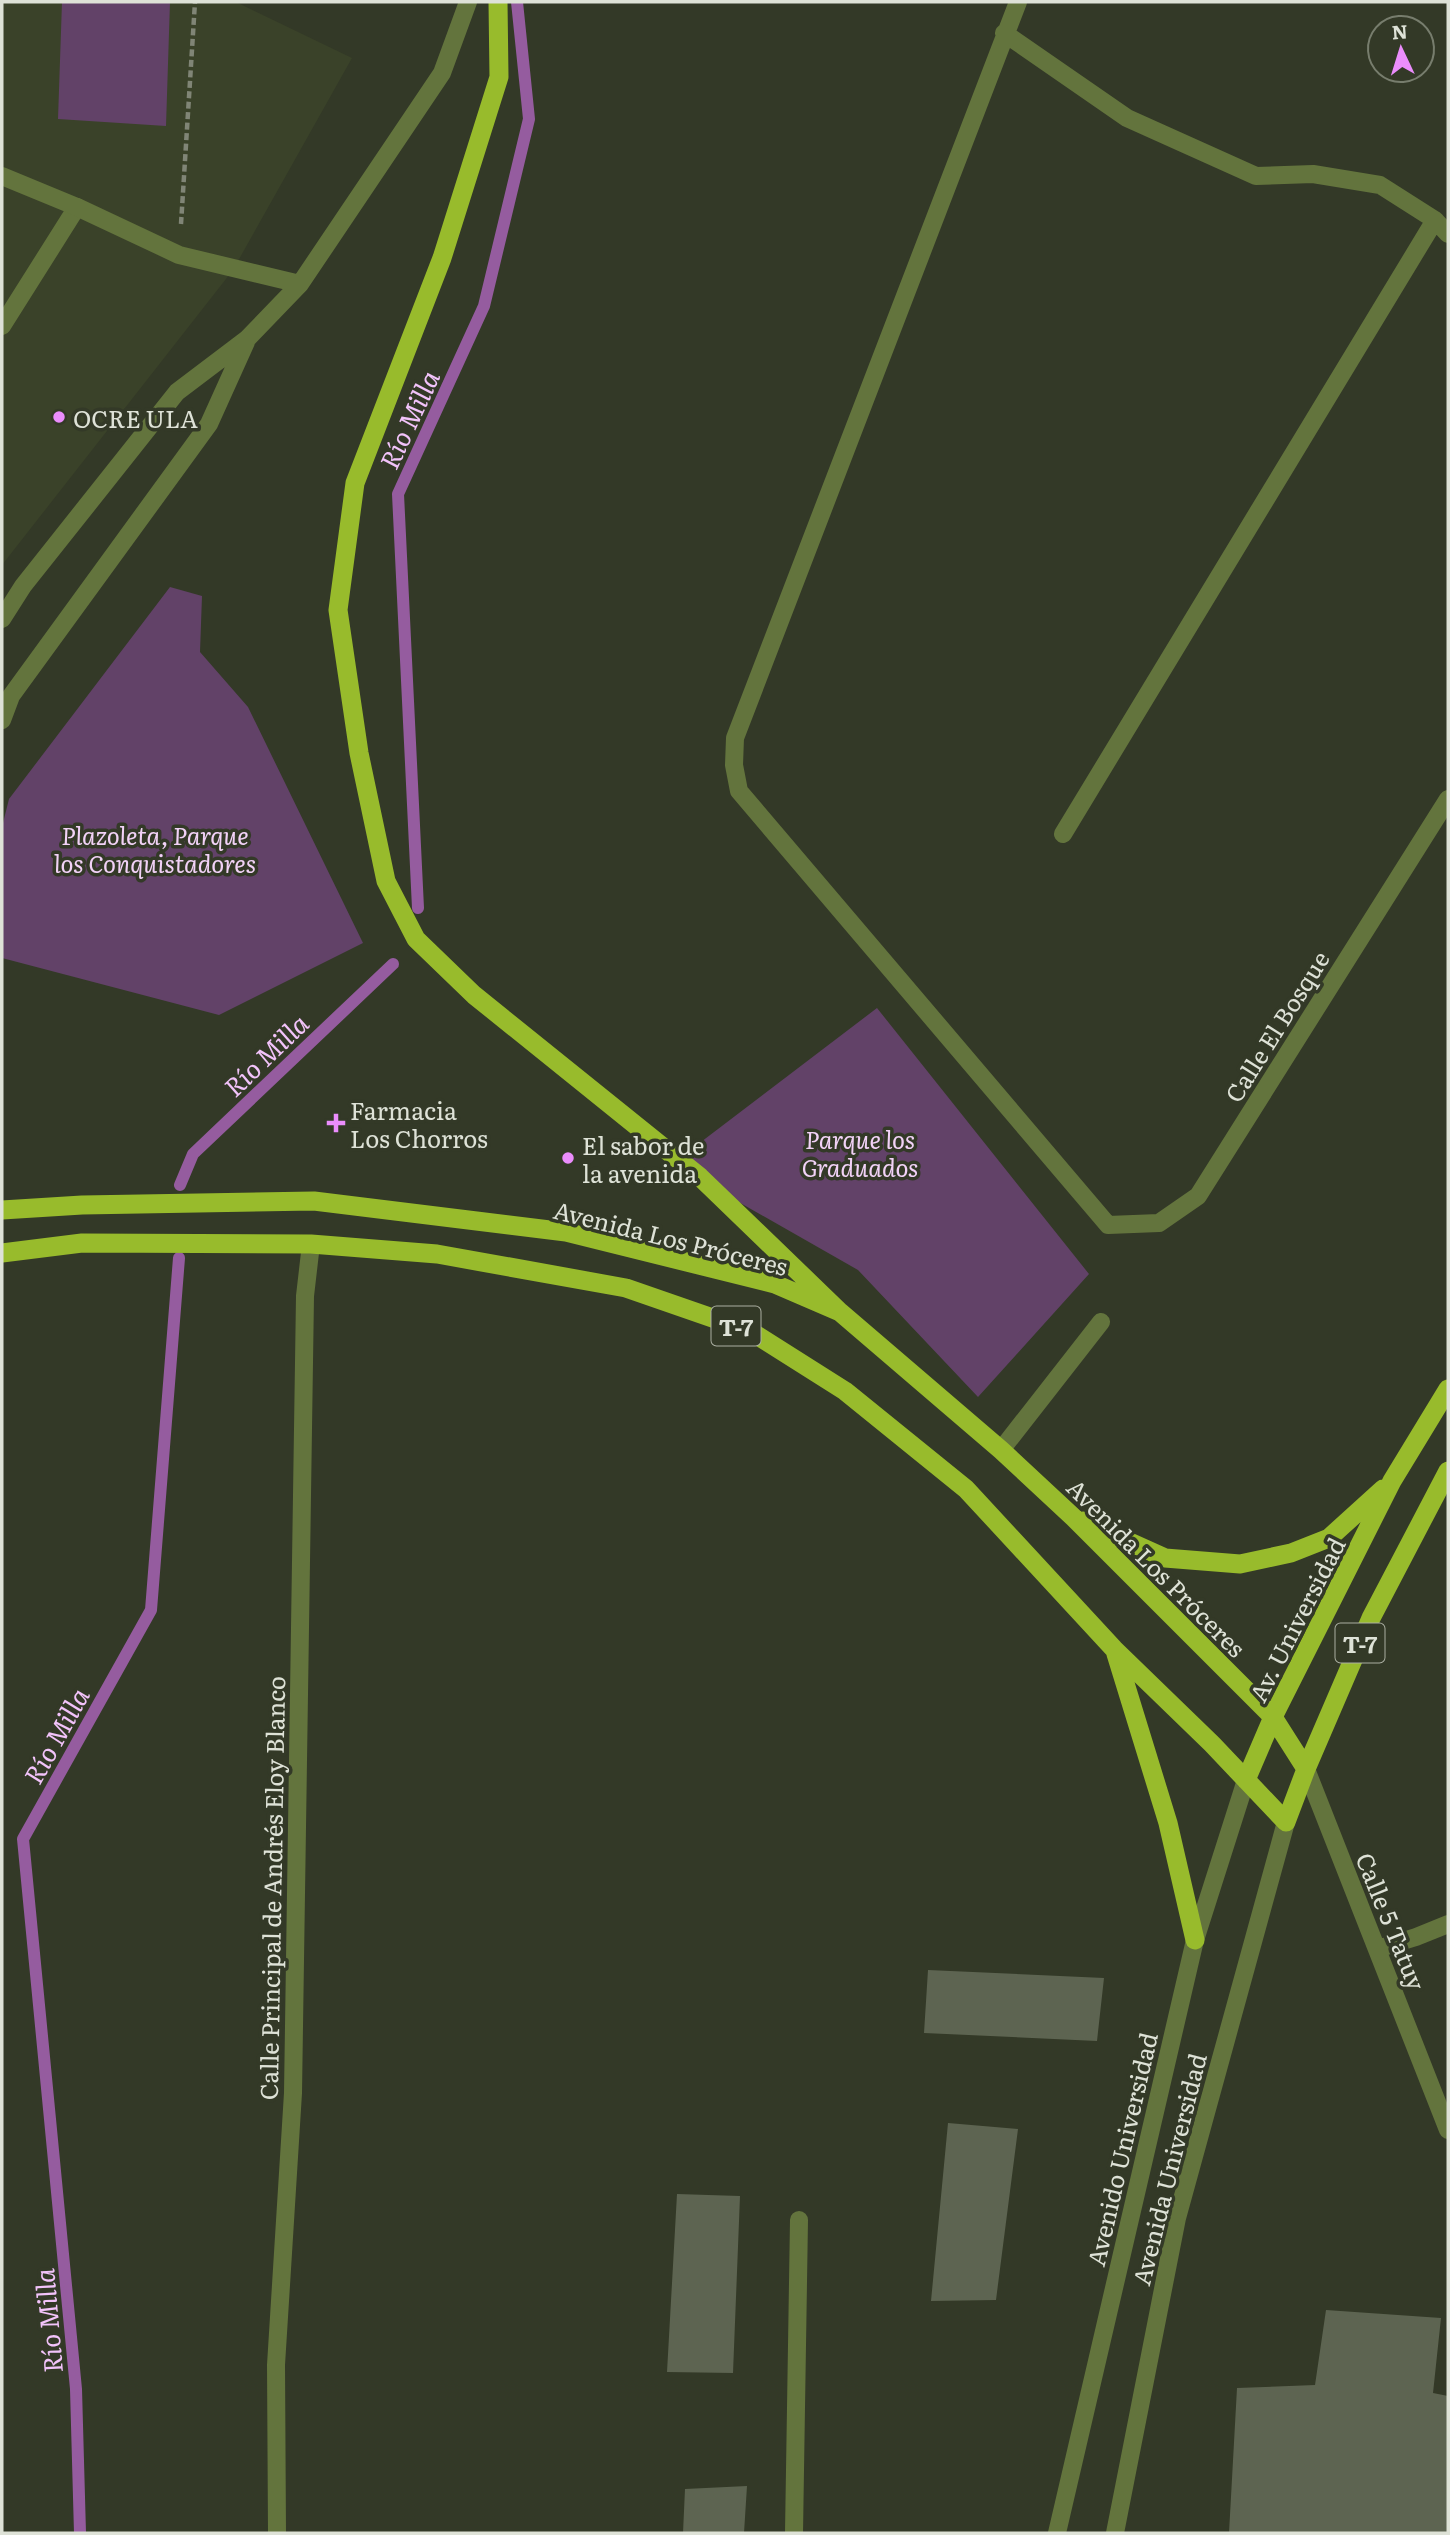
<svg xmlns="http://www.w3.org/2000/svg" width="1450" height="2535" viewBox="0 0 1450 2535" font-family="Literata,serif">
<rect width="100%" height="100%" fill="#333927"/>
<path fill="#3a4229" d="M2,2H236L352,58L233,270L2,565Z"/>
<path fill="#624268" d="M62,2H170L166,126L58,119Z
M170,587L202,596L200,652L248,707L363,943L219,1015L2,958V827L9,799Z
M877,1008L1089,1274L978,1397L858,1270L672,1164Z"/>
<g fill="none" stroke-linecap="round" stroke-linejoin="round">
<path stroke="#955c9f" stroke-width="12" d="M418,908L398,494L484,306L529,119L517,2
M180,1185L193,1154L393,964
M80,2533L76,2389L23,1839L151,1610L179,1258"/>
</g>
<path fill="#5d6451" d="M928,1970L1104,1978L1097,2041L924,2033Z
M948,2123L1018,2129L996,2300L931,2301Z
M677,2194L740,2196L733,2373L667,2372Z
M1326,2310L1441,2318L1433,2393L1448,2396V2533H1229L1237,2388L1315,2385Z
M747,2486L744,2533H683L685,2489Z"/>
<g fill="none" stroke-linecap="round" stroke-linejoin="round">
<path stroke="#808576" stroke-width="4.5" stroke-dasharray="7 3.5" stroke-linecap="butt" d="M181,224L195,2"/>
<path stroke="#63743d" stroke-width="18" d="M2,326L77,207"/>
<path stroke="#63743d" stroke-width="18" d="M1018,2L735,738L734,765L739,791L1108,1225L1159,1223L1198,1196L1448,799
M1004,33L1127,118L1256,176L1313,174L1380,185L1435,220L1448,234
M2,176L77,207L179,255L300,284
M2,619L23,586L177,392L247,339L300,284L442,73L468,2
M2,720L11,696L209,424L246,342
M1063,834L1435,220
M1001,1450L1101,1322
M1306,1769L1448,2130
M1377,1949L1416,1937L1448,1924
M277,2533L276,2365L293,2093L305,1296L311,1244
M794,2533L799,2220
M1057,2533L1195,1940L1246,1780
M1115,2533L1177,2218L1286,1822"/>
<path stroke="#98bb2c" stroke-width="19" d="M498,2L499,77L442,258L355,483L338,610L359,753L386,881L416,939L474,995L700,1177L840,1312
M2,1210L82,1205L314,1201L566,1232L775,1284L840,1312L1001,1450L1073,1517L1273,1717L1306,1769
M2,1253L82,1243L311,1244L437,1254L626,1288L750,1331L845,1391L966,1489L1114,1649L1212,1744L1286,1822L1306,1769L1371,1618L1448,1471
M1083,1521L1165,1558L1240,1564L1291,1553L1329,1538L1383,1489
M1116,1654L1168,1823L1195,1940
M1246,1780L1273,1717L1392,1481L1448,1389"/>
</g>
<g fill="#eb8dfc" stroke="#333927" stroke-width="2.5">
<circle cx="59" cy="417" r="7"/>
<path d="M332.5 1112.5h7v7h7v7h-7v7h-7v-7h-7v-7h7z"/>
<circle cx="568" cy="1158" r="7"/>
</g>
<g text-anchor="middle" dominant-baseline="central" stroke-width="7" stroke-linejoin="round" paint-order="stroke">
<g fill="#333927" stroke="#abafa2" stroke-width="2">
<rect x="711.5" y="1306.5" width="49" height="39" rx="5"/>
<rect x="1335.5" y="1623.5" width="49" height="39" rx="5"/>
</g>
<g font-size="23" font-weight="bold" fill="#dee2d7">
<text x="736" y="1326">T-7</text>
<text x="1360" y="1643">T-7</text>
</g>
<g font-size="24" fill="#dee2d7" stroke="#333927" text-anchor="start">
<text x="73" y="417">OCRE ULA</text>
<text x="350" y="1109">Farmacia<tspan x="350" dy="28">Los Chorros</tspan></text>
<text x="582" y="1144">El sabor de<tspan x="582" dy="28">la avenida</tspan></text>
</g>
<g font-size="24" font-style="italic" fill="#f2d2f7" stroke="#333927">
<text x="155" y="834">Plazoleta, Parque<tspan x="155" dy="28">los Conquistadores</tspan></text>
<text x="860" y="1138">Parque los<tspan x="860" dy="28">Graduados</tspan></text>
</g>
<g font-size="24" fill="#dee2d7" stroke="#333927">
<text transform="translate(1276 1026) rotate(-58)">Calle El Bosque</text>
<text transform="translate(671 1237) rotate(14)">Avenida Los Próceres</text>
<text transform="translate(1157 1567) rotate(45)">Avenida Los Próceres</text>
<text transform="translate(1296 1619) rotate(-63)">Av. Universidad</text>
<text transform="translate(271 1888) rotate(-89)">Calle Principal de Andrés Eloy Blanco</text>
<text transform="translate(1392 1921) rotate(68)">Calle 5 Tatuy</text>
<text transform="translate(1121 2149) rotate(-77)">Avenido Universidad</text>
<text transform="translate(1168 2169) rotate(-76)">Avenida Universidad</text>
</g>
<g font-size="26" font-style="italic" fill="#f2c3fa" stroke="#333927">
<text transform="translate(408 419) rotate(-65)">Río Milla</text>
<text transform="translate(265 1054) rotate(-44)">Río Milla</text>
<text transform="translate(55 1735) rotate(-61)">Río Milla</text>
<text transform="translate(47 2321) rotate(-95)">Río Milla</text>
</g>
</g>
<rect width="1450" height="2535" fill="none" stroke="#dee2d7" stroke-width="7"/>
<g transform="translate(1401 49) rotate(356)"><circle r="33" fill="#333927" stroke="#777d6d" stroke-width="2"/>
<path d="M0-5L12 26L0 18L-12 26Z" fill="#eb8dfc"/>
<text y="-10" font-size="19" font-weight="bold" text-anchor="middle" fill="#dee2d7">N</text>
</g>
</svg>
